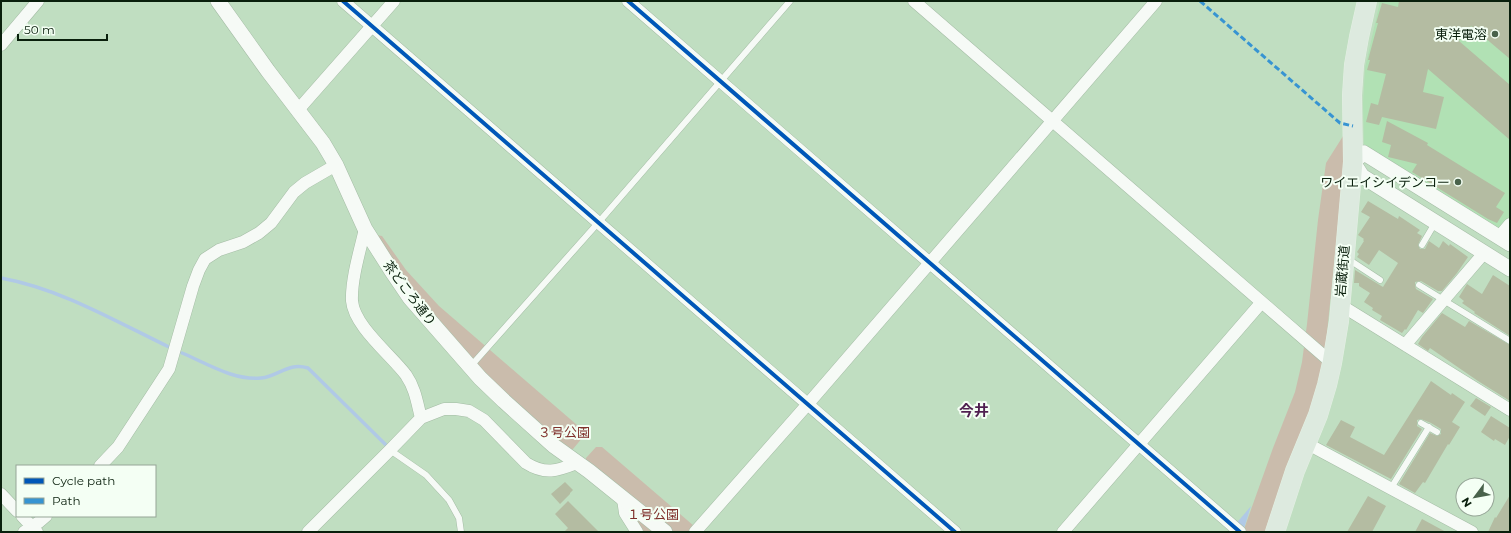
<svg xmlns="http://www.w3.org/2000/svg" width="1511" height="533" viewBox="0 0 1511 533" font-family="Montserrat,'Noto Sans JP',sans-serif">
<rect width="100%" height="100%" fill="#c0dec1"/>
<path fill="#b1e1b4" d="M1380,1H1510V235L1364,144L1363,103L1365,68Z"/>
<path fill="#cabcac" d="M1345,133L1343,176L1326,343L1320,379L1309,413L1289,460L1265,532H1243L1273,448L1295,392L1302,362L1307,324L1318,220L1326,163Z
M376,235L382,236L406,270L439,306L584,431L583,437L573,449H565L495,389L419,304Z
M596,447H602L701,532H644L616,489L586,465V458Z"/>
<path fill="#b0c9e6" d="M1251,506L1243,532H1229Z"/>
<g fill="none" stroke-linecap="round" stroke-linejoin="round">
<path stroke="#b0c9e6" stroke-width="3.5" d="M1,278C61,289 115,321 169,347
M182,353C206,363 234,381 261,378C279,376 288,362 308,368L386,445"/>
</g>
<path fill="#b4bca2" d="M1399,1H1510V59L1471,26L1459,41L1510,85V140L1428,69L1423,92L1444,97L1436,129L1382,117L1379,125L1366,122L1371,103L1378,105L1386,74L1367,70L1370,60H1368L1378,23H1376L1382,3L1398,7Z
M1387,121L1428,143L1427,145L1505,193L1496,207L1504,212L1497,223L1488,219L1412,172L1417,164L1388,157L1391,145L1382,142Z
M1368,201L1398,219L1399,216L1420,230L1417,233L1422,236L1418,245L1420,249H1425L1429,241L1439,248L1443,241L1449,246L1450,244L1468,257L1457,273L1442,291H1438L1421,281L1415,282V285L1416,289L1433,299L1423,313L1418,310L1406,330L1405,329L1402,333L1380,320L1382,316L1372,310L1373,308L1364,302L1370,293L1359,286V283H1354L1355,270L1383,287L1398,263L1379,250L1369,265L1357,257L1359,254L1357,252L1364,241L1363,240L1364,239L1358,235L1370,217L1361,212Z
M1493,275L1510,286V336L1474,313L1475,312L1462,303L1464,301L1459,297L1467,284L1482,294Z
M1442,313L1465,327L1469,321L1510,345V401L1478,381L1430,348L1428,351L1418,344L1422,337Z
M1431,381L1451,395L1452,393L1465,402L1452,422L1460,427L1449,445L1448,444L1425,483L1423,482L1415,493L1399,484L1430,433L1437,436L1441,434V429L1431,423L1421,419L1417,420V426L1422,429L1391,479L1326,445L1341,420L1355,427L1350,437L1384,455Z
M1476,398L1491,407L1485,416L1470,406Z
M1491,416L1510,428V436L1505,445L1495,439L1494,441L1481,432Z
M565,482L573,490L570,493V494L560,504L551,494Z
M1510,495V532H1488L1495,517L1496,518Z
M1368,496L1386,506L1372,532H1347Z
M568,501L599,532H564L568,528L555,514Z
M1422,519L1446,532H1415Z"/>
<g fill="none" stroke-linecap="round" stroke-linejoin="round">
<g stroke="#a4bca5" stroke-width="7">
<path id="service" d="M1422,245L1435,223
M1348,259L1380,280
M1419,285L1510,341
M470,367L598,223L790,1
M1421,423L1437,432
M390,450L426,475L449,500L459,518L461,532
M1391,488L1429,427"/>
</g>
<g stroke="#a4bca5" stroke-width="13">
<path id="minor" d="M343,1L955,532
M628,1L1240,532
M914,1L1332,363
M1,45L38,1
M298,110L394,1
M365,229C360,250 351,280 352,301C354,326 391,355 406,375C415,388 417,402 421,418
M1499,237L1510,224
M1339,304L1510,410
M1405,345L1484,253
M1306,443L1472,532
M100,466L118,447L169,369L193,286L199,270L205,259L219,250L243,242L259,233L271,223L294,192L305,183L336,165
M1,494L17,511
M623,499L625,513L637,532
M22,516L37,532
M24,532L39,522L46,516
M308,532L390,450L421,418L444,409H456L469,411L484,420L526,463C545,475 557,471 577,463
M695,532L807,405L1156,1
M1063,532L1261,303"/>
</g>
<g stroke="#a4bca5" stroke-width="16">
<path id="tertiary" d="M218,1L268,71L323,143L336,165L365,229L391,270L410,298L480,378L504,401L554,446L589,471L665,532
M1510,244L1364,153L1353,162L1362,176L1510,269"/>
</g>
<g stroke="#e3f0e3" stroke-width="20">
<path id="primary" d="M1275,532L1295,471L1318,415L1327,385L1332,363L1339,321L1353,162L1352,95L1354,65L1359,37L1367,1"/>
</g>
<use href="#service" stroke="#f6faf6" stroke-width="6"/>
<use href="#minor" stroke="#f6faf6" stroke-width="12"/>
<use href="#tertiary" stroke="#f6faf6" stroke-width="15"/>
<use href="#primary" stroke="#ddeadf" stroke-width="19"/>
<path stroke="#3794d2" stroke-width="3" stroke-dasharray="6 3" stroke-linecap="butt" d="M1200,1L1340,123L1353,126"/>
<g stroke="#f4fff4" stroke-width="6">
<path id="cycleway" d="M343,1L955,532
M628,1L1240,532"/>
</g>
<use href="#cycleway" stroke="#0057b8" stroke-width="4"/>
</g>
<g fill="#49624b" stroke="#f4fff4" stroke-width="1.5">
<circle cx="1495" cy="34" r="4"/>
<circle cx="1458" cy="182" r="4"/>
</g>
<g text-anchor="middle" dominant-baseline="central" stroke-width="4" stroke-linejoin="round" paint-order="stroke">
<g font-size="13" fill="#091f0c" stroke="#f4fff4" text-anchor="end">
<text x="1487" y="34">東洋電溶</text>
<text x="1450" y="182">ワイエイシイデンコー</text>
</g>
<g font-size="13" fill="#091f0c" stroke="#f4fff4">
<text transform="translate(1342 271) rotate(-85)">岩蔵街道</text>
<text transform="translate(410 293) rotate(53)">茶どころ通り</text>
</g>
<g font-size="13" fill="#7f302b" stroke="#f4fff4">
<text x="564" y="432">３号公園</text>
<text x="653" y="514">１号公園</text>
</g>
<g font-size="15" font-weight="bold" fill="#4f1f50" stroke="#f4fff4">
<text x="974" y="410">今井</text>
</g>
</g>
<rect width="1511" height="533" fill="none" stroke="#091f0c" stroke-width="4"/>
<rect x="16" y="465" width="140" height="52" fill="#f4fff4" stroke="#96a597"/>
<rect x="24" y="478" width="20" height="6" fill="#0057b8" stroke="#96a597"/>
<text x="52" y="485" font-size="12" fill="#091f0c">Cycle path</text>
<rect x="24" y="498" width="20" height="6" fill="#3794d2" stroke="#96a597"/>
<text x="52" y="505" font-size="12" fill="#091f0c">Path</text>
<g transform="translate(1475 497) rotate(238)"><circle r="19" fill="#f4fff4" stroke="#96a597"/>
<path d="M0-3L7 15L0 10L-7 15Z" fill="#49624b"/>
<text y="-6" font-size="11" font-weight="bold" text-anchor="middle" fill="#091f0c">N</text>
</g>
<path d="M18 34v6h89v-6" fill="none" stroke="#091f0c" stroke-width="2"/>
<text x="24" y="34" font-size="12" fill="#091f0c" stroke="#f4fff4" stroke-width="3" paint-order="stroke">50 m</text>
</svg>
